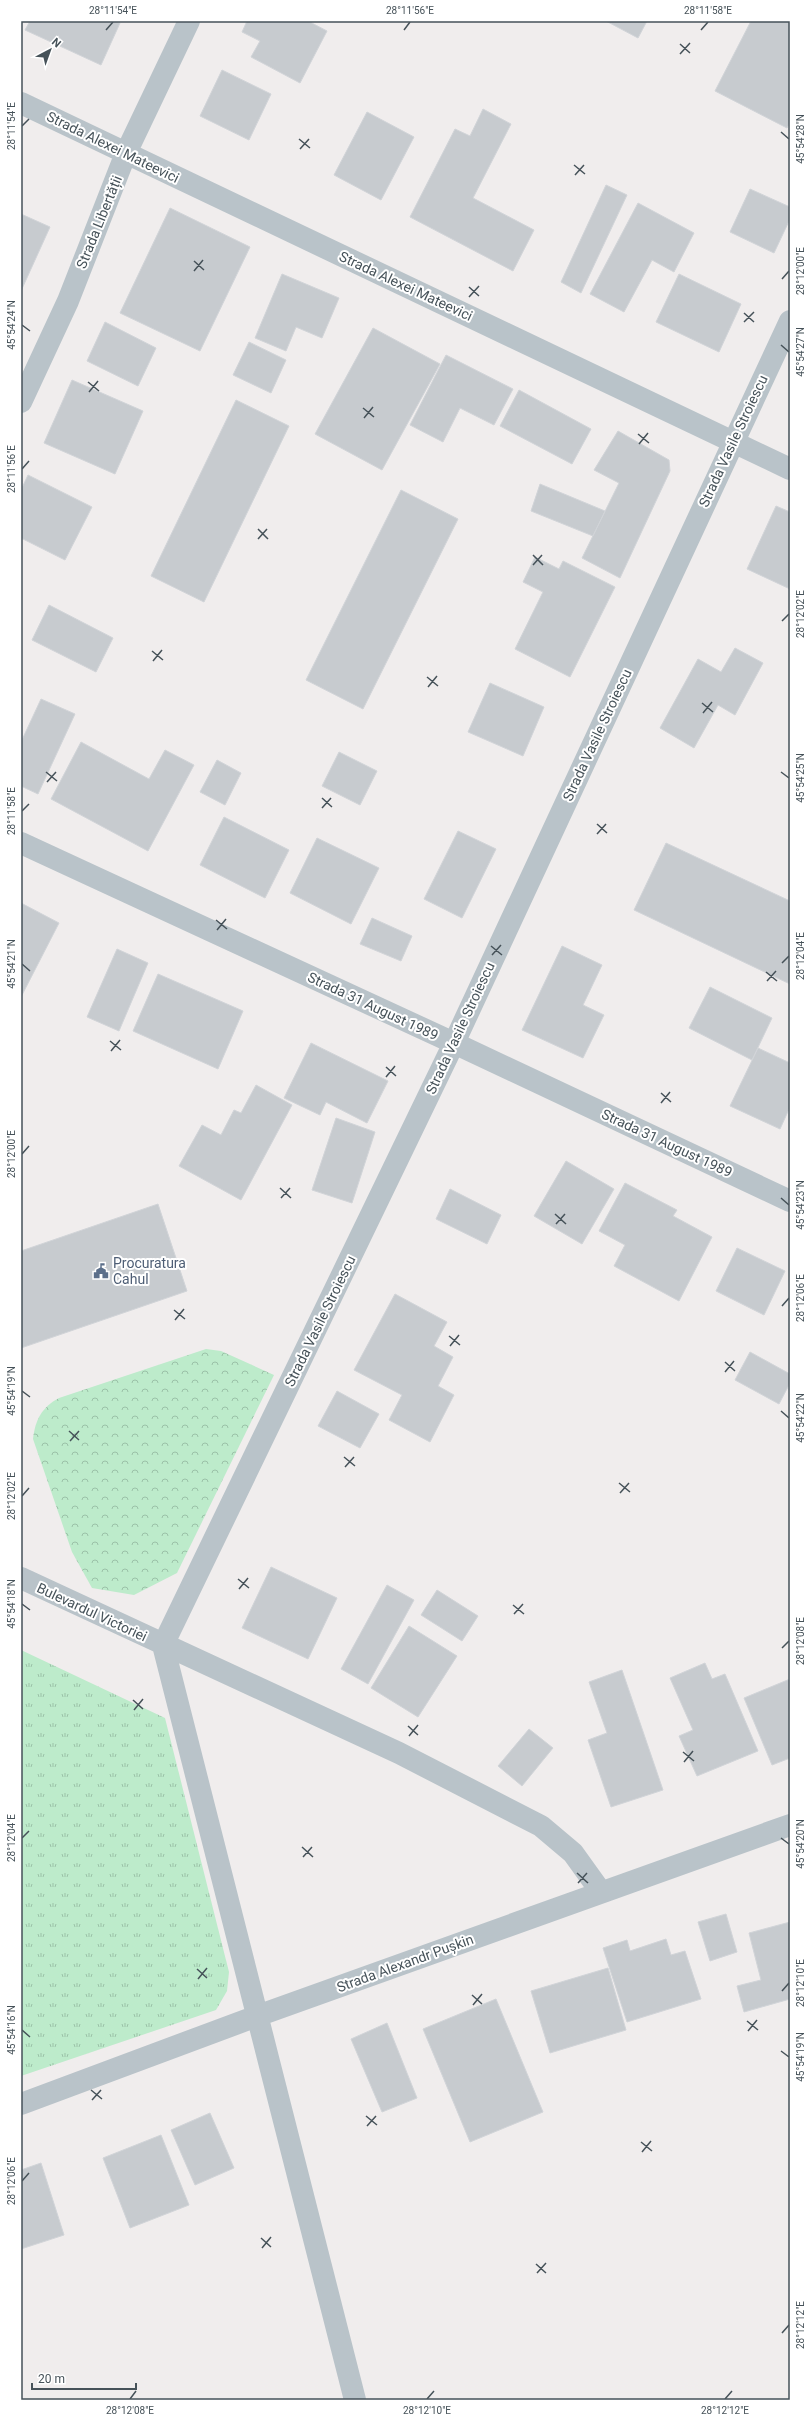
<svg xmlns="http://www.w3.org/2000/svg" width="811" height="2421" viewBox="0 0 811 2421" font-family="Roboto,sans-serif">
<defs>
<pattern id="forest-crowns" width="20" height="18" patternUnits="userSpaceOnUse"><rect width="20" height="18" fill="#bdebcb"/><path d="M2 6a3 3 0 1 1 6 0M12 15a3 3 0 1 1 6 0" fill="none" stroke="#9bc1a8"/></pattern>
<pattern id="park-tufts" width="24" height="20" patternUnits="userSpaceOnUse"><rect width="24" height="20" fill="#bdebcb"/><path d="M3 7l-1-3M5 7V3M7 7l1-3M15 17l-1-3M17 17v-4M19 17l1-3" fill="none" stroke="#9bc1a8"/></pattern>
</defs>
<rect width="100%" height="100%" fill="#f0eded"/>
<path fill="url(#forest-crowns)" d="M206,1349L221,1351L274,1375L177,1573L134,1595L92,1588L72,1552L33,1439C35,1420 42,1407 59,1398Z"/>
<path fill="url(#park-tufts)" d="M21,1650L165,1718L229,1972L227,1991L216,2010L21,2076Z"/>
<path fill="#c7cbcf" stroke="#d1d4d8" d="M30,21H116L120,23L101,65L25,30Z
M247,21H308L327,31L300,83L251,57L260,41L242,32Z
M606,21H647L638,38Z
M751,21H790V123L787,128L715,91Z
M222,70L271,94L249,140L200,116Z
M483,109L511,124L473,198L534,230L513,271L410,217L455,129L470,136Z
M367,112L414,137L381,200L334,175Z
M606,185L627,195L581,293L561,282Z
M750,189L790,207V219L774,253L730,232Z
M638,203L694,233L674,272L652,260L624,312L590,294Z
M170,208L250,247L200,351L120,313Z
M21,214L50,227L21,291Z
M282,274L339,298L322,338L296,327L286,351L255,338Z
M679,274L741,304L719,352L656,322Z
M105,322L156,348L138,386L87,361Z
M373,328L440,364L382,470L315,434Z
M249,342L286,360L271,393L233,375Z
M446,355L513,389L494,425L460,408L443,442L410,425Z
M72,380L143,411L115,474L44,443Z
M519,390L591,429L572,464L500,426Z
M236,400L289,426L204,602L151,576Z
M618,431L669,460L670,471L620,578L582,558L619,483L594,470Z
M28,475L92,507L65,560L21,538V490Z
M540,484L605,511L593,536L531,511Z
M401,490L458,519L363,709L306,680Z
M776,506L790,512V589L747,569Z
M535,557L559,569L563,561L615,587L570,677L515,649L543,592L523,582Z
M49,605L113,638L96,672L32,640Z
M735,648L763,663L735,715L718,705L694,748L660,728L698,659L721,672Z
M490,683L544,707L523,756L468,732Z
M41,699L75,714L38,794L21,786V742Z
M81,742L149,779L165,750L194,765L148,851L51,799Z
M339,752L377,771L360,805L322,786Z
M217,760L241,773L225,805L200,792Z
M224,817L289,850L265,898L200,865Z
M458,831L496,849L462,918L424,899Z
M317,838L379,868L351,924L290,893Z
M666,843L790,901V984L634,910Z
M21,903L59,923L21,997Z
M372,918L412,936L401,961L360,944Z
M562,946L602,965L583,1005L604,1015L583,1058L522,1030Z
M117,949L148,963L119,1031L87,1017Z
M158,974L243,1011L218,1069L133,1031Z
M710,987L772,1018L752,1060L689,1028Z
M311,1043L388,1081L367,1123L326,1102L320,1115L284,1098Z
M758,1048L790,1063V1107L780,1129L730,1106Z
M256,1085L292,1105L241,1200L179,1166L202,1125L221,1135L234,1110L241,1113Z
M336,1118L375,1132L352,1203L312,1190Z
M566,1161L614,1189L582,1244L534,1216Z
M625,1183L677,1210L673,1216L712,1237L679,1301L614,1266L625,1245L599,1231Z
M450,1189L501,1215L487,1244L436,1219Z
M158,1204L187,1291L21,1348V1251Z
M737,1248L785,1271L764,1315L716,1291Z
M395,1294L447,1322L434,1346L453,1357L438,1386L454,1395L430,1442L389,1420L402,1395L354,1370Z
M750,1352L790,1374V1383L779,1404L735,1380Z
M337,1391L379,1414L360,1448L318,1426Z
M271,1567L337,1598L308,1659L242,1628Z
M387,1585L414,1600L368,1684L341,1669Z
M437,1590L478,1616L462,1641L421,1615Z
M409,1626L457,1656L418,1717L371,1688Z
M705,1663L712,1679L725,1674L758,1751L697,1776L679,1736L693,1730L670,1678Z
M622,1670L663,1790L611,1807L588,1740L607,1733L589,1682Z
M790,1679V1758L772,1765L744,1698Z
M529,1729L553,1748L522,1786L498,1766Z
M726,1914L737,1952L710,1961L698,1922Z
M790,1922V1999L744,2012L737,1986L761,1980L749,1933Z
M666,1939L671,1955L685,1951L701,1999L627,2022L603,1948L627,1940L630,1951Z
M608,1968L626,2030L550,2053L531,1991Z
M496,1999L543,2112L470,2142L423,2029Z
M387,2023L417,2098L382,2112L351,2039Z
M210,2113L234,2168L195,2185L171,2130Z
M161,2135L189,2205L130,2228L103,2158Z
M41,2163L64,2235L21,2249V2170Z"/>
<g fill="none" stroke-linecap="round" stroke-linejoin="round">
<path stroke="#b9c3c9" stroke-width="22" d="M21,103L790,469
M21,402L68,301L126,153L189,21
M21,843L454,1043L790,1201
M21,1578L399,1753L541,1826L573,1853L601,1892
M163,1645L454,1043L790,321
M163,1645L355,2400
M21,2104L257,2016L790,1825"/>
</g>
<path fill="none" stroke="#465259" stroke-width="1.5" d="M106,30L113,22M404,30L410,22M701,30L708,22M680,44L690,53M680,54L690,43M22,126L29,119M781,132L789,139M299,139L310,148M300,149L309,139M574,165L585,174M575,175L584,165M194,261L204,270M194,271L203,260M782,279L789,271M469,287L479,296M469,297L479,286M744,313L754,322M744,322L754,312M22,325L30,331M781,345L789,352M88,382L99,391M89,392L98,381M363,408L374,417M364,418L373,407M638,434L649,443M639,444L648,433M22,469L29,461M258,529L268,539M258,539L267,529M533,555L543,565M533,565L542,555M782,621L789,614M152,651L163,660M153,661L162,650M427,677L438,686M428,687L437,676M702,703L713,712M703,713L712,702M46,772L57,781M781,772L789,778M47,782L56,772M322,798L332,807M322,808L331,798M22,811L29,804M597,824L607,833M597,834L606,824M216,920L227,929M217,930L226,919M491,946L502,955M492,955L501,945M782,963L789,956M22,964L30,971M766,972L777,981M767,981L776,971M110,1041L121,1050M111,1051L120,1040M386,1067L396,1076M386,1077L395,1066M661,1093L671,1102M661,1103L670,1092M22,1154L29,1146M280,1188L291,1198M281,1198L290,1188M781,1198L789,1205M555,1214L566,1224M556,1224L565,1214M782,1306L789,1298M174,1310L185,1319M175,1320L184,1309M449,1336L460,1345M450,1346L459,1335M725,1362L735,1371M725,1372L734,1361M22,1391L30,1397M781,1411L789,1418M69,1431L79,1440M70,1441L79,1431M344,1457L355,1466M345,1467L354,1457M619,1483L630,1492M620,1493L629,1483M22,1496L29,1488M238,1579L249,1588M239,1589L248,1578M22,1604L30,1610M513,1605L524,1614M514,1614L523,1604M782,1648L789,1641M133,1700L143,1709M134,1710L143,1699M408,1726L418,1735M409,1736L418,1725M683,1752L694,1761M684,1762L693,1751M22,1838L29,1831M781,1838L789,1844M302,1847L313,1857M303,1857L312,1847M577,1873L588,1883M578,1883L587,1873M197,1969L207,1978M198,1979L207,1968M782,1991L789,1983M472,1995L482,2004M473,2005L482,1994M747,2021L758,2030M22,2030L30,2037M748,2031L757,2020M781,2051L789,2057M91,2090L102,2099M92,2100L101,2090M366,2116L377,2125M367,2126L376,2116M641,2142L652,2151M642,2152L651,2141M22,2181L29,2173M261,2238L271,2247M262,2248L271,2237M536,2264L546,2273M537,2273L546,2263M782,2333L789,2325M130,2399L136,2391M427,2399L434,2391M725,2399L732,2391"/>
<defs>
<g id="civic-bare" transform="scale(1.2)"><path d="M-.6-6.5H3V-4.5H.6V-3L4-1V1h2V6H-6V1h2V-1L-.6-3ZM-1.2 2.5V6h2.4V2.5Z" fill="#5c6f8a" stroke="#fff" stroke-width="2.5" paint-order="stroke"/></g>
</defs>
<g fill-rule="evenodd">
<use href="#civic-bare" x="101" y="1271"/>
</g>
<g text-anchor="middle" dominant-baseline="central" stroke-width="4" stroke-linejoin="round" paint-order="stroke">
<g font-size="14" fill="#465259" stroke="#fff">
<text transform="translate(113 147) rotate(26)">Strada Alexei Mateevici</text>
<text transform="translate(99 222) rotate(-68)">Strada Libertății</text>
<text transform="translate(406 286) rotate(25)">Strada Alexei Mateevici</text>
<text transform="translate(733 441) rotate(-65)">Strada Vasile Stroiescu</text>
<text transform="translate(597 735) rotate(-65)">Strada Vasile Stroiescu</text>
<text transform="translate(373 1006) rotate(25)">Strada 31 August 1989</text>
<text transform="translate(460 1028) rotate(-65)">Strada Vasile Stroiescu</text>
<text transform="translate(667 1143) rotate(25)">Strada 31 August 1989</text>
<text transform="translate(320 1321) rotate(-64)">Strada Vasile Stroiescu</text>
<text transform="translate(92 1612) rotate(25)">Bulevardul Victoriei</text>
<text transform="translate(405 1963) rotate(-20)">Strada Alexandr Pușkin</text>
</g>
<g font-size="14" fill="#4e5e75" stroke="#fff" text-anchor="start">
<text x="113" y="1263">Procuratura<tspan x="113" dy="16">Cahul</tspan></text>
</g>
</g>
<rect width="811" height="2421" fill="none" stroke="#ffffff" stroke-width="44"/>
<g transform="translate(50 50) rotate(41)" stroke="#ffffff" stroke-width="3" paint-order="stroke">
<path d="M0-3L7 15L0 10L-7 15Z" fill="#465259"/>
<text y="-6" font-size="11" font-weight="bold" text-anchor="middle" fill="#465259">N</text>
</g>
<path d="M32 2383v6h104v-6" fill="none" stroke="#465259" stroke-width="2"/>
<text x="38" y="2383" font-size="12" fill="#465259" stroke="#ffffff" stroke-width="3" paint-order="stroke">20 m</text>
<rect x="22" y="22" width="767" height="2377" fill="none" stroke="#465259" stroke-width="1.5"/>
<g font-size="10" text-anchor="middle" fill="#465259">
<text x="113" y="14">28°11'54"E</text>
<text x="410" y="14">28°11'56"E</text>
<text x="708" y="14">28°11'58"E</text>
<text transform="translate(11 126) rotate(-90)" y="4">28°11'54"E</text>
<text transform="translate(800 139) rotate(-90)" y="4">45°54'28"N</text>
<text transform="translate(800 271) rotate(-90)" y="4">28°12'00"E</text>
<text transform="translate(11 325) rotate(-90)" y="4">45°54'24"N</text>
<text transform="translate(800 352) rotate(-90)" y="4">45°54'27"N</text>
<text transform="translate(11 469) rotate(-90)" y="4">28°11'56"E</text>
<text transform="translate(800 614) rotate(-90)" y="4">28°12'02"E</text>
<text transform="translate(800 778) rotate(-90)" y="4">45°54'25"N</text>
<text transform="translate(11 811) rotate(-90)" y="4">28°11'58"E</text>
<text transform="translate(800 956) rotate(-90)" y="4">28°12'04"E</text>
<text transform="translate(11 964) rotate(-90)" y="4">45°54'21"N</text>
<text transform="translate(11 1154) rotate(-90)" y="4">28°12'00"E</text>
<text transform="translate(800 1205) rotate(-90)" y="4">45°54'23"N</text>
<text transform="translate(800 1298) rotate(-90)" y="4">28°12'06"E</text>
<text transform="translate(11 1391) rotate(-90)" y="4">45°54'19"N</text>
<text transform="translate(800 1418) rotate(-90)" y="4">45°54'22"N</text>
<text transform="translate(11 1496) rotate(-90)" y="4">28°12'02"E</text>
<text transform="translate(11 1604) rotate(-90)" y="4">45°54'18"N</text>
<text transform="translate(800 1641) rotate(-90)" y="4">28°12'08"E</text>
<text transform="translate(11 1838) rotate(-90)" y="4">28°12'04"E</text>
<text transform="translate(800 1844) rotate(-90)" y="4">45°54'20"N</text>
<text transform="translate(800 1983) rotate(-90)" y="4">28°12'10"E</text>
<text transform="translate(11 2030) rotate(-90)" y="4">45°54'16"N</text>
<text transform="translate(800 2057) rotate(-90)" y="4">45°54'19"N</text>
<text transform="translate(11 2181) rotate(-90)" y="4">28°12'06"E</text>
<text transform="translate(800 2325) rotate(-90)" y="4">28°12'12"E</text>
<text x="130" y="2414">28°12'08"E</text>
<text x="427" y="2414">28°12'10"E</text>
<text x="725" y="2414">28°12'12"E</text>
</g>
</svg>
